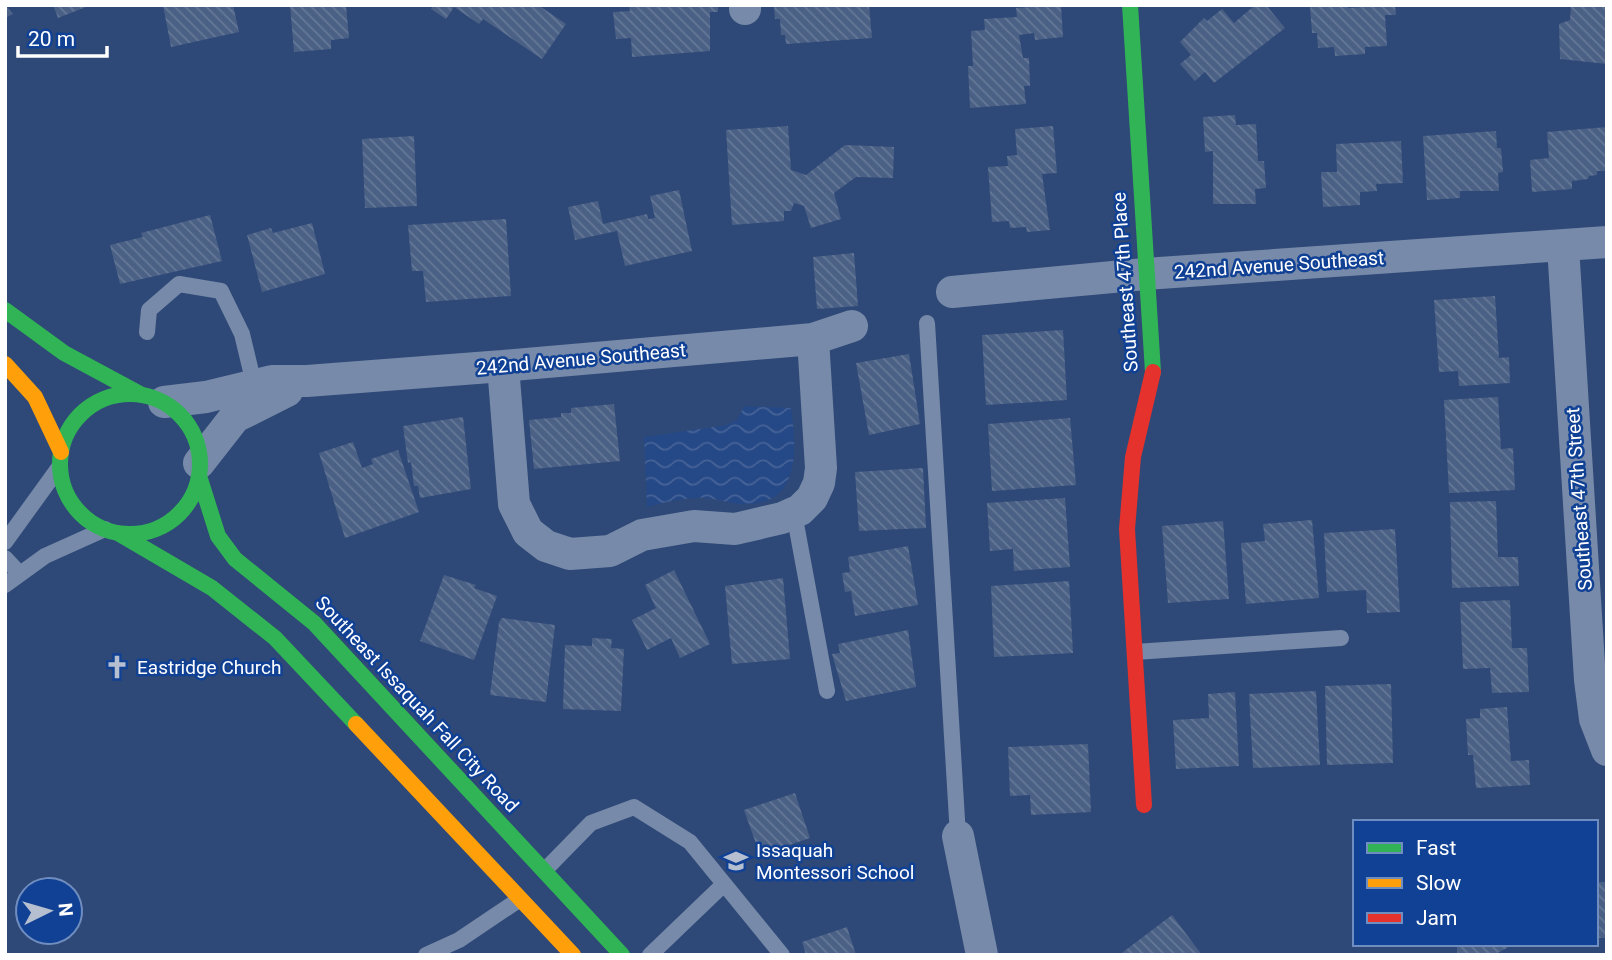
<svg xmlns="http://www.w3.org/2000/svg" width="1612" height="960" viewBox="0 0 1612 960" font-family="Roboto,sans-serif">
<defs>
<pattern id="water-waves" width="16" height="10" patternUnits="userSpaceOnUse" patternTransform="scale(1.75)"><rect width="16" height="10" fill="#254886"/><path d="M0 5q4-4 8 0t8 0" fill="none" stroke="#466398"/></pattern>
<pattern id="building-back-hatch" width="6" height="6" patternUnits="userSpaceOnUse" patternTransform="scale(1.75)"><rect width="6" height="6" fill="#4a6085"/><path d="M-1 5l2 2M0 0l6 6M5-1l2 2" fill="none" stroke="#657897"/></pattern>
</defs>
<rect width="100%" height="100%" fill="#2e4977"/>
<path fill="url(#water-waves)" d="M744,406L791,408C797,452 801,508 739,504C728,503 718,499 707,498C686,497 667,502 647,507L644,437L727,425L738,419Z"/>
<path fill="url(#building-back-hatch)" d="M5,5L13,14L5,18Z
M53,5H91L58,18Z
M163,5H233L239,32L171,47Z
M290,5H346L349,38L331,40V49L294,52Z
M433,5H538L566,24L542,59L483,19L479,24L454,7L446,19L431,9Z
M629,5H718V12H710V51L632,57L631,38L616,39L613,12L630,11Z
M774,5H869L872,38L786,44L785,35H781L780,19H775Z
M1061,5L1063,37L1035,40L1034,33L1019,35L1023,58H1029L1030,86H1024L1026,104L970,108L968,66H973L971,31L985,30L984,19L1017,17L1016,8Z
M1255,5H1266L1285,28L1214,83L1205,72L1195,81L1180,64L1191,55L1180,42L1204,18L1207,21L1222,9L1234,23Z
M1348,5V8L1395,5L1396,15H1385L1387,46L1365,47V54L1335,56L1334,47L1318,48L1317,33H1312L1310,7Z
M1571,5H1607V64L1560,59L1559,24L1570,20Z
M1235,115L1236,125L1256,124L1258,161H1264L1266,188L1255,189L1256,204H1213V151L1205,152L1203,117Z
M788,126L791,170L806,175L845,145L894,147L893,178L856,177L834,193L841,219L811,228L804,206L794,203L791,211H784V221L732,225L726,130Z
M1053,126L1057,173L1042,174L1050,230L1027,232L1026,227L1010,228L1009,221L992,222L988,167L1008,166L1007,156L1017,155L1015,129Z
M1607,127V171H1597V175L1589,176L1588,179L1572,181V189L1532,192L1530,160L1549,158L1547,132Z
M1496,131L1497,148H1501L1503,172L1498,173L1499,191H1460V198L1427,200L1423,136Z
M414,136L417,206L365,208L362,139Z
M1401,141L1403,183L1376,184L1377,191L1360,192V205L1323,207L1321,172H1337L1336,144Z
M679,190L692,251L625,266L617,231L575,240L568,207L598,201L603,224L647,214L648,219L655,218L650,196Z
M210,215L222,261L120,284L110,245L143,237L141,233Z
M506,219L511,296L426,302L423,271H412L408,225Z
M312,223L325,274L262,292L247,235L271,228L273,233Z
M854,253L858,306L817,309L813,257Z
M1495,296L1499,358L1509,357L1510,383L1459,386L1458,371L1439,372L1434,300Z
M1063,330L1067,400L986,405L982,335Z
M909,354L920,424L869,435L856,363Z
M1498,397L1501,449L1513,448L1515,490L1449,493L1444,400Z
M614,404L620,461L534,469L529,420L561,417V413H571V408Z
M463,417L471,489L420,498L418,486H414L411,462L408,463L403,426Z
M1070,418L1076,485L992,491L988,424Z
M353,442L362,468L373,464L371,459L398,450L419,512L345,538L319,453Z
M923,468L926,528L859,531L855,472Z
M1065,498L1070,567L1014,571L1013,549L990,551L987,503Z
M1496,501L1498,557H1518L1519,586L1452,588L1450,502Z
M1312,520L1319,598L1246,604L1241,543L1265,541L1263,524Z
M1223,521L1229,599L1168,603L1162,526Z
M1395,529L1400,612L1367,613L1366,590L1327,592L1324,533Z
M908,546L918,605L855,616L851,591L845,592L842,573L850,572L848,557Z
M674,570L710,644L680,658L671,638L647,650L632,620L656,608L645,585Z
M444,575L476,585L474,588L497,596L474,660L420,641Z
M783,578L790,659L732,664L725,586Z
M1069,581L1073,653L994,657L991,586Z
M1510,600L1512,648H1527L1529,692L1492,693L1490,668L1463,669L1460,602Z
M502,618L555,625L546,702L490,695L499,622Z
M908,630L916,687L846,701L832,654L840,653L838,644Z
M592,638L612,639L611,648L624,649L621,711L563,709L565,645L592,646Z
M1391,684L1393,763L1327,765L1325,686Z
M1316,691L1320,765L1253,768L1249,694Z
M1235,692L1239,766L1176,769L1173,720L1209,718L1208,694Z
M1507,707L1511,761L1529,760L1530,785L1476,788L1473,755H1468L1466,719L1480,718V709Z
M1088,744L1091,812L1031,815L1030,795L1010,796L1008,747Z
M795,793L810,838L760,855L744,810Z
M1596,882H1607V938H1596Z
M1172,915L1202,955H1119Z
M847,927L856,955H806L802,942Z
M1457,944H1514L1494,955H1457Z"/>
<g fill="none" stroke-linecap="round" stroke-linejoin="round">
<path stroke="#788aa9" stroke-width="16" d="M927,323L958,836
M147,332L149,310L179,284L221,291L242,334L254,384
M794,513L827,691
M5,542L60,466
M5,558L20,574
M5,585L45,556L105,529
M1135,652L1341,638
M545,870L591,823L634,807L690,842L782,955
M426,955L459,940L520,899
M650,955L724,884"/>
<path stroke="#788aa9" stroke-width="32" d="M745,5V9
M1563,246L1590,680L1595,719L1607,750
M952,292L1145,274L1607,242
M503,366L514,504L528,532L546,546L570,554L610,551L642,535L694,526L735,529L782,518L800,510L812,498L819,483L821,468L813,339
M164,402L206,397L272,381H307L503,366L813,339L852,326
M199,463L235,417L287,391
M958,836L982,955"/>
<path stroke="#30b455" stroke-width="16" d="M1130,5L1153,372
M5,310L64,353L142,395
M60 464a70 70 0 1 1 140 0a70 70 0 1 1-140 0Z
M199,476L218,536L235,559L314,623L622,955
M118,533L212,588L275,638L356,724"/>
<path stroke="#ff9f0a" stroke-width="16" d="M5,364L35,397L61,452
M356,724L573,955"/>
<path stroke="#e5322d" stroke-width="16" d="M1144,805L1127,529L1133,457L1153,372"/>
</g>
<defs>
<g id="church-bare" transform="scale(1.89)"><path d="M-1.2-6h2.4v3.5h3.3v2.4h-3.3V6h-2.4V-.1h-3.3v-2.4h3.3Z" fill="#b6bfcf" stroke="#104195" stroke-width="2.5" paint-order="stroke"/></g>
<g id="school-bare" transform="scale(1.89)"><path d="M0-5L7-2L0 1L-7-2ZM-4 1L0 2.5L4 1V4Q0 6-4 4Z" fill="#b6bfcf" stroke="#104195" stroke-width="2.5" paint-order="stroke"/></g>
</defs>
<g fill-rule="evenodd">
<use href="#church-bare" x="117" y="667"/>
<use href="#school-bare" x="736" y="861"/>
</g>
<g text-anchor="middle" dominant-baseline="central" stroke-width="5" stroke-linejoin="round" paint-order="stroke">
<g font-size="19" fill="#fff" stroke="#104195">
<text transform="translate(1279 265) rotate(-4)">242nd Avenue Southeast</text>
<text transform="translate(1125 282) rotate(-94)">Southeast 47th Place</text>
<text transform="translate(581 359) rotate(-5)">242nd Avenue Southeast</text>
<text transform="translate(1579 499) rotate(-94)">Southeast 47th Street</text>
<text transform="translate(417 704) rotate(47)">Southeast Issaquah Fall City Road</text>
</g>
<g font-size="19" fill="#fff" stroke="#104195" text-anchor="start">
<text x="137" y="667">Eastridge Church</text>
<text x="756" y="850">Issaquah<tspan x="756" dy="22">Montessori School</tspan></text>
</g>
</g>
<rect width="1612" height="960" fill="none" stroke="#ffffff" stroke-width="14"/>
<rect x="1353" y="820" width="245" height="126" fill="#104195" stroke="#708dbf" stroke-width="2"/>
<rect x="1367" y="843" width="35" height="10" fill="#30b455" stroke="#708dbf" stroke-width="2"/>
<text x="1416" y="855" font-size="21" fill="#ffffff">Fast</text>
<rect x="1367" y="878" width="35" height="10" fill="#ff9f0a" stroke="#708dbf" stroke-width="2"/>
<text x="1416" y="890" font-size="21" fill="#ffffff">Slow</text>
<rect x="1367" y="913" width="35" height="10" fill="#e5322d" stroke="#708dbf" stroke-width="2"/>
<text x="1416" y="925" font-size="21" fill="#ffffff">Jam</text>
<g transform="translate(49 911) rotate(85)"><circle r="33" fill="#104195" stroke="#708dbf" stroke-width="2"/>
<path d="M0-5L12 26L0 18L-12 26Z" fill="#b6bfcf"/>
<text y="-10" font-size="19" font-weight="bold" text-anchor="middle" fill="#ffffff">N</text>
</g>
<path d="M18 46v10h89v-10" fill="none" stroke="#ffffff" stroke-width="3.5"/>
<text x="28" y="46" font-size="21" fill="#ffffff" stroke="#104195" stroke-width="5" paint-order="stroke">20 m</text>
</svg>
